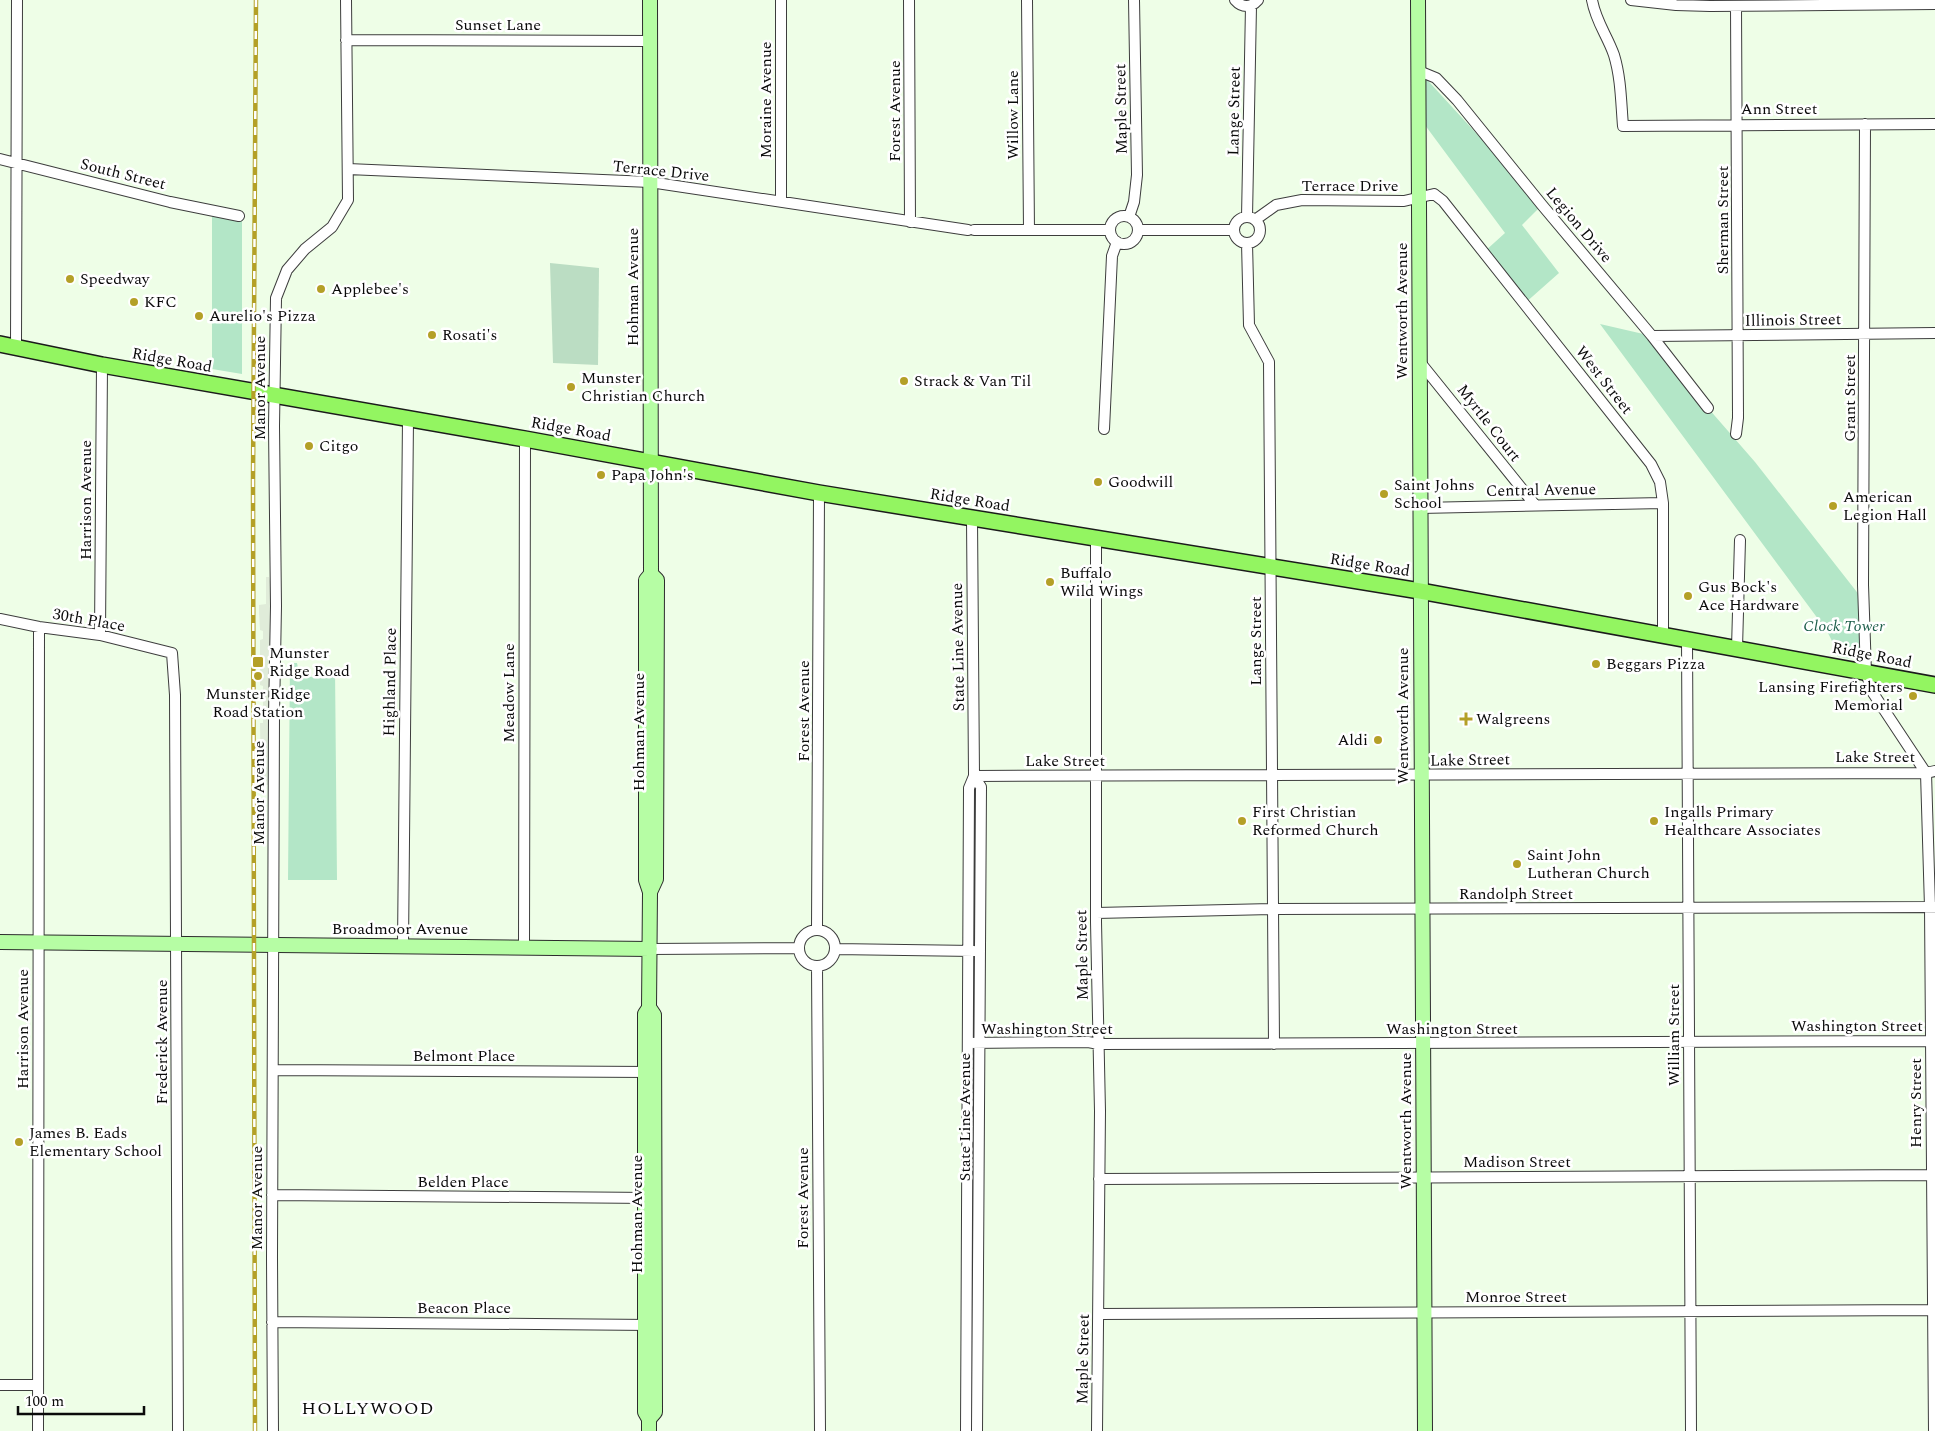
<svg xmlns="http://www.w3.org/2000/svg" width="1935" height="1431" viewBox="0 0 1935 1431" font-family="Spectral,serif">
<rect width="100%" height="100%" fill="#eefee7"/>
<path fill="#b3e6c7" d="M1419,71L1542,205L1522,225L1559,273L1524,304L1484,252L1505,233L1419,117Z
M212,212L242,219V374L212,369Z
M1600,324L1652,336L1708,408L1755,462L1860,596L1863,654C1855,662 1847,658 1837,656V651L1827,631Z
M290,663H297L299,673C309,679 327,679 332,668H335L337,880H288Z"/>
<path fill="#bbddc3" d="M550,263L599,268L598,365L553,363Z"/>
<path fill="#e0ecd9" d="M266,577H269L272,589L269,669V785H261L260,723H263V686L260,685V667H263V659L260,658V640L263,639V631L260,630L259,612V605L266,604Z"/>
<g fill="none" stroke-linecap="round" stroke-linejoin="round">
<g stroke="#3d3d3d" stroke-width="12">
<path id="street" d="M909,0L910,222
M1027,0L1029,230
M1235,0C1242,8 1251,8 1258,0
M1592,0C1596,22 1607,35 1614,55C1621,78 1621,102 1623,126L1935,124
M1631,0L1676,5L1710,6L1935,4
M346,40L650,41
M1419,71L1436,78L1457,100L1542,205L1652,336L1708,408
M1865,124L1863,585L1866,673L1873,693L1926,773L1930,907L1934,1431
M0,159L170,202L239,216
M348,169L650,182L968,230
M781,201V0
M1110 230a14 14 0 1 1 28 0a14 14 0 1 1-28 0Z
M1129,217L1134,202L1137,175L1134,0
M1247,217L1251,6
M1234 230a13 13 0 1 1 26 0a13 13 0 1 1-26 0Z
M1255,220L1276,205L1302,200L1404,201L1434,194L1443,201L1651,464L1660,482L1663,503V635
M974,230H1110
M1138,230H1234
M1247,243L1249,325L1269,362L1274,1044
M1652,336L1935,333
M16,347L17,0
M1419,361L1535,505
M1104,429L1112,256L1117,242
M1736,434L1738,418L1736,6
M1420,508L1663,503
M1096,538V922L1100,1111L1097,1431
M0,619L39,627L100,635L172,653L175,695L178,1431
M100,635L102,365
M1687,639L1691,1431
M1737,648L1740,540
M974,776L1926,773L1935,771
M974,776L981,787L977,1431
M1096,913L1273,909L1935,907
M817,930L819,493
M799 948a18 18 0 1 1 36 0a18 18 0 1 1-36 0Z
M403,946L408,419
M524,947L525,439
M650,949L799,948
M835,949L974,951
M817,966L820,1431
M968,1043L1088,1042L1099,1044L1935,1041
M273,1070L651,1072
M1099,1179L1935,1175
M272,1195L651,1198
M1099,1314L1933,1310
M272,1322L651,1325
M0,1385H38
M38,1431L39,627
M273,1431L272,1258L274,715L276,606L274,426L276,298L287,270L305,249L332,227L348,200L346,0
M966,1431L969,788L974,776L972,519"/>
</g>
<g stroke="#2c2c2c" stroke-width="16">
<path id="secondary" d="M1418,0L1425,1431
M650,892L656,879L657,580L651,574
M0,942L650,949
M649,1419L655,1412L654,1015L650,1009
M649,1431V1419L645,1412V1014L649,1008L650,892L646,880V580L651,574L650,0"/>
</g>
<g stroke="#1b1b1b" stroke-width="18">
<path id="primary" d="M0,344L102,365L525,439L819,493L1420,591L1935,685"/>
</g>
<use href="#street" stroke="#fff" stroke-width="10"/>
<use href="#secondary" stroke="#b6fda4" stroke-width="14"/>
<use href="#primary" stroke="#93f561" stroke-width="15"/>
<g stroke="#b4a027" stroke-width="4.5">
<path id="rail" d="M255,1431L253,481L256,0"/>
</g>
<use href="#rail" stroke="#fff" stroke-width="2.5" stroke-dasharray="8" stroke-linecap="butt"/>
</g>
<g fill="#b4a027" stroke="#fff" stroke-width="2">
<circle cx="70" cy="279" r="5"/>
<circle cx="321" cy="289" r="5"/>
<circle cx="134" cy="302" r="5"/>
<circle cx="199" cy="316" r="5"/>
<circle cx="432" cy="335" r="5"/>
<circle cx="904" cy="381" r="5"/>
<circle cx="571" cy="387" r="5"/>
<circle cx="309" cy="446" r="5"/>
<circle cx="601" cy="475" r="5"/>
<circle cx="1098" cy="482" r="5"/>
<circle cx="1384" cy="494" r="5"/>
<circle cx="1833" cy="506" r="5"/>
<circle cx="1050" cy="582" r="5"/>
<circle cx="1688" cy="596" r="5"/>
<rect x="252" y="656" width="12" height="12" rx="2.5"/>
<circle cx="1596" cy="664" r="5"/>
<circle cx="258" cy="676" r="5"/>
<circle cx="1913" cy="696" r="5"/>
<path d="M1463.5 711.5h5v5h5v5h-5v5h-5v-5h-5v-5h5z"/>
<circle cx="1378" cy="740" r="5"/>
<circle cx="1242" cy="821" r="5"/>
<circle cx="1654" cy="821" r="5"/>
<circle cx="1517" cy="864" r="5"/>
<circle cx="19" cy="1142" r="5"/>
</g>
<g text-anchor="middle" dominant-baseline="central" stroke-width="5" stroke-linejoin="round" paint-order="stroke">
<g font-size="16" fill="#0a0a0a" stroke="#fff">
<text x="498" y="25">Sunset Lane</text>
<text transform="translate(766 100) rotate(-90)">Moraine Avenue</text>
<text transform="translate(1121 109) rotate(-91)">Maple Street</text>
<text x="1779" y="109">Ann Street</text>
<text transform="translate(895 111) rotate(-90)">Forest Avenue</text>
<text transform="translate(1234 111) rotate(-89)">Lange Street</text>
<text transform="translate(1013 115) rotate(-90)">Willow Lane</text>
<text transform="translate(661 171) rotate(6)">Terrace Drive</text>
<text transform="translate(123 174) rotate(14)">South Street</text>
<text x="1350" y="186">Terrace Drive</text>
<text transform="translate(1723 220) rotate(-90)">Sherman Street</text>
<text transform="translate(1579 225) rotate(50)">Legion Drive</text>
<text transform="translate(633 287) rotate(-90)">Hohman Avenue</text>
<text transform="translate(1402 311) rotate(-90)">Wentworth Avenue</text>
<text transform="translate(1793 320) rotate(-1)">Illinois Street</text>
<text transform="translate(172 360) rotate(10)">Ridge Road</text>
<text transform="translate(1604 380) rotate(52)">West Street</text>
<text transform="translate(260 388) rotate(-90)">Manor Avenue</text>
<text transform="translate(1850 398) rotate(-90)">Grant Street</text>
<text transform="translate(1489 423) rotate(52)">Myrtle Court</text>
<text transform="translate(571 429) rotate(10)">Ridge Road</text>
<text transform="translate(1541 490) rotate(-1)">Central Avenue</text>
<text transform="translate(86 500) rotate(-90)">Harrison Avenue</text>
<text transform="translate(970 500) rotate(9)">Ridge Road</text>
<text transform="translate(1370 565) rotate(9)">Ridge Road</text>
<text transform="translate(89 620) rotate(10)">30th Place</text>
<text transform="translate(1256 641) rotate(-90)">Lange Street</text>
<text transform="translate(958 647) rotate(-91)">State Line Avenue</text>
<text transform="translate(1872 655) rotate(11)">Ridge Road</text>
<text transform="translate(390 682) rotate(-89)">Highland Place</text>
<text transform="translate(509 693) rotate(-90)">Meadow Lane</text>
<text transform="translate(804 711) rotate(-90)">Forest Avenue</text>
<text transform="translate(1403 716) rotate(-90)">Wentworth Avenue</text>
<text transform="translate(639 732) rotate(-90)">Hohman Avenue</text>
<text x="1875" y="757">Lake Street</text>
<text transform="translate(1470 760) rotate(-1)">Lake Street</text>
<text x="1065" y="761">Lake Street</text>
<text transform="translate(259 793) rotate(-90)">Manor Avenue</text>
<text x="1516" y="894">Randolph Street</text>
<text x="400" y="929">Broadmoor Avenue</text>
<text transform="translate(1082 955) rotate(-91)">Maple Street</text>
<text x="1857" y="1026">Washington Street</text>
<text transform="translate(23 1029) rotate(-90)">Harrison Avenue</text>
<text x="1047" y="1029">Washington Street</text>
<text x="1452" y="1029">Washington Street</text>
<text transform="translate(1674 1035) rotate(-90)">William Street</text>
<text transform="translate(162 1042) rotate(-90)">Frederick Avenue</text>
<text x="464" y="1056">Belmont Place</text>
<text transform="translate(1916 1103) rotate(-90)">Henry Street</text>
<text transform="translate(965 1117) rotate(-90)">State Line Avenue</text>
<text transform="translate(1406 1121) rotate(-90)">Wentworth Avenue</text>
<text x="1517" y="1162">Madison Street</text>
<text x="463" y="1182">Belden Place</text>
<text transform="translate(257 1198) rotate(-90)">Manor Avenue</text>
<text transform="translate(803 1198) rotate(-90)">Forest Avenue</text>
<text transform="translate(637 1214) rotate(-90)">Hohman Avenue</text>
<text x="1516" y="1297">Monroe Street</text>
<text x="464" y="1308">Beacon Place</text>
<text transform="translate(1083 1359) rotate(-89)">Maple Street</text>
</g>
<g font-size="16" fill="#0a0a0a" stroke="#fff" text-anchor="start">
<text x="80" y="279">Speedway</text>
<text x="331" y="289">Applebee's</text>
<text x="144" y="302">KFC</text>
<text x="209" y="316">Aurelio's Pizza</text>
<text x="442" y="335">Rosati's</text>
<text x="581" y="378">Munster<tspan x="581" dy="18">Christian Church</tspan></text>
<text x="914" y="381">Strack &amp; Van Til</text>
<text x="319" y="446">Citgo</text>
<text x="611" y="475">Papa John's</text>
<text x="1108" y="482">Goodwill</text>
<text x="1394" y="485">Saint Johns<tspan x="1394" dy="18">School</tspan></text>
<text x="1843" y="497">American<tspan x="1843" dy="18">Legion Hall</tspan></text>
<text x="1060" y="573">Buffalo<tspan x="1060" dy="18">Wild Wings</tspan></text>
<text x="1698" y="587">Gus Bock's<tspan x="1698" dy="18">Ace Hardware</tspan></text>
<text x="269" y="653">Munster<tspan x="269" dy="18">Ridge Road</tspan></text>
<text x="1606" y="664">Beggars Pizza</text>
<text x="1903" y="687" text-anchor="end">Lansing Firefighters<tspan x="1903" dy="18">Memorial</tspan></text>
<text x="258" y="694" text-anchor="middle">Munster Ridge<tspan x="258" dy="18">Road Station</tspan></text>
<text x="1476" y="719">Walgreens</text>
<text x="1368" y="740" text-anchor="end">Aldi</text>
<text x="1252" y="812">First Christian<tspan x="1252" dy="18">Reformed Church</tspan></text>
<text x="1664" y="812">Ingalls Primary<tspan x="1664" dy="18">Healthcare Associates</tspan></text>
<text x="1527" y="855">Saint John<tspan x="1527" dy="18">Lutheran Church</tspan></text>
<text x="29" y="1133">James B. Eads<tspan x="29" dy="18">Elementary School</tspan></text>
</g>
<g font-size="16" font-style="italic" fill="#1d5e4a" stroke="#fff">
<text x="1844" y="626">Clock Tower</text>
</g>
<g font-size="18" letter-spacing="1" fill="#0a0a0a" stroke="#fff">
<text x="368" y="1408">HOLLYWOOD</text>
</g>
</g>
<path d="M18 1406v8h126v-8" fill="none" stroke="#0a0a0a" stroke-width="2.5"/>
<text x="25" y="1406" font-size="15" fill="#0a0a0a" stroke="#ffffff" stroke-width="4" paint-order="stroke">100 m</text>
</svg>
